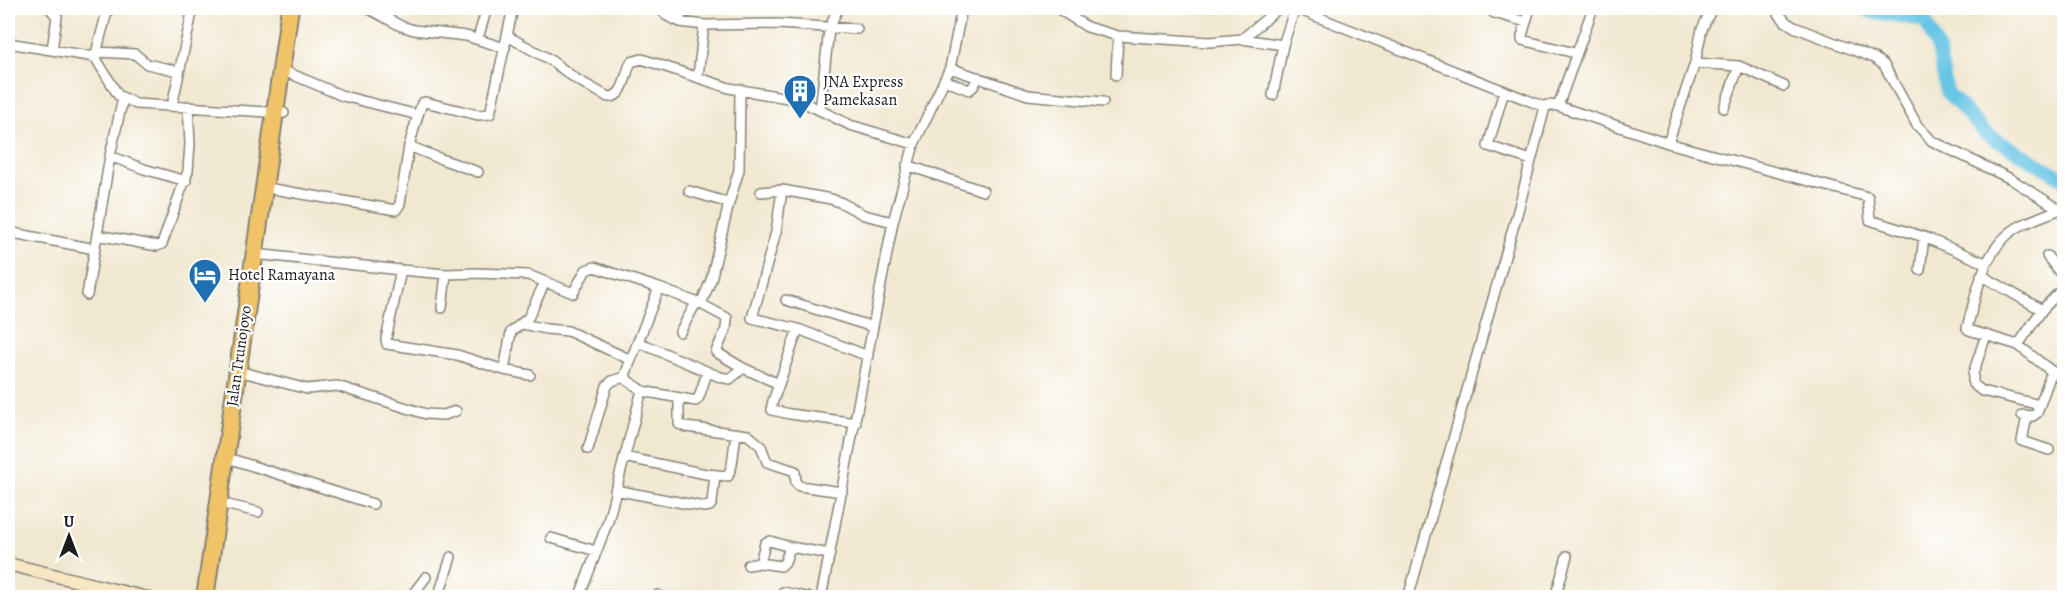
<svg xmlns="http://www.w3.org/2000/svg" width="2072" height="605" viewBox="0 0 2072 605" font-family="Alegreya,serif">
<rect width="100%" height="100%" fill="#fff"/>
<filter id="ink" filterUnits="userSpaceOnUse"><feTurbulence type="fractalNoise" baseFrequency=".0167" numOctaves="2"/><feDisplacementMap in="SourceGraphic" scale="12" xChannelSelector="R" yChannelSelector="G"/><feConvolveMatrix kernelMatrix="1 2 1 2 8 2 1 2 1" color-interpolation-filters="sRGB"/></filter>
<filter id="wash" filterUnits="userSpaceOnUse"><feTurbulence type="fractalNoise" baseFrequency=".008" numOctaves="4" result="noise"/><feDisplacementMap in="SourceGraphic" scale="24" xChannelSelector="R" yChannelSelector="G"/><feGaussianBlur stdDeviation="1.35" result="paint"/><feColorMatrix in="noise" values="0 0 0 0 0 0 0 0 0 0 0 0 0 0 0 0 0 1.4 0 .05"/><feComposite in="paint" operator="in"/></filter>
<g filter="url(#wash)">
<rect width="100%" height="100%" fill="#f1e8d0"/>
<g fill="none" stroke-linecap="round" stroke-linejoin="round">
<path stroke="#67c5e5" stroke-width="14" d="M1869,8L1870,11L1925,20L1938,49L1947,92L1985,133L2064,179"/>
</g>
</g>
<g filter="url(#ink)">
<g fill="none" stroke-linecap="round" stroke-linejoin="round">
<g stroke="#868276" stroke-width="12">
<path id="street" d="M50,8L57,17L52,49
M367,8L401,26L414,30L466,36L505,48
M660,8L667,16L680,22L704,25L778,24L857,29
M1057,8L1087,27L1118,36L1209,42L1242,39L1283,45
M1295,8L1545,107
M1490,8L1494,13L1526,22
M1530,8L1522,36V40L1575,53
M1774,8L1786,22L1794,27L1874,58L1884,65L1917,125L1932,141L2009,178L2064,212
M680,22L681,8
M507,36L549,59L576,79L608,97C625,98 625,73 631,62L642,59L729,88L788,98L807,104L850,125L914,144
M478,38L487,8
M1242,39L1279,8
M8,43L95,57L118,95L136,104L284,113
M97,52L135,54L147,64L178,71
M95,57L108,8
M1695,63L1739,66L1724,108
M1739,66L1784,86
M950,68L1028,95L1103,102
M289,73L343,96L418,115L409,146
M1116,75L1118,36
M698,76L704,25
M944,80L969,90L973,87L978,77
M1504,91L1488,146L1531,160
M1273,95L1283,45L1295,8
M172,106L193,8
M1558,106L1593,8
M820,110L829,29L838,8
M418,115L422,103L425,102L478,115L490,114L513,8
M1668,143L1695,63L1702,29L1712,8
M110,156L144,169L186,181
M907,165L983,191
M273,189L396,210L400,204L409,146L441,159L478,172
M782,190L776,232L752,318L798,329L868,356
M761,192L782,190L831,199L842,203L864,215L893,222
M729,203L739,170L740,89
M2061,209C2048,214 2034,219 2022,225C1984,244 1977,291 1967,328L1969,330L2018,345L2064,381
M8,232L95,249
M97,235L157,246L162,244L188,171L190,144L188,106
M264,255L401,270L446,274L476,273L528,275L573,293L586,270L594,267L659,288
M2047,256L2064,278
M401,270L386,339L387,344L457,355L504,370L530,375
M1920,270L1924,237
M1981,275L2042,310
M87,295L110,156L123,98
M786,300L873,327
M701,304L727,318L726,329L716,352L743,368
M442,308L446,274
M523,324L546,329L568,331L631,360
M798,329L772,404V410L790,414L856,423
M680,332L696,303
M1986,335L1973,374V384L1982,391L2040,405
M638,342L720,377L730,379L743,368L779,384
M2018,345L2042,310L2064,287
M504,370L511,332L528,318L545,282
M246,373L307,389L337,386L426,414L444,415L456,411
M642,391L696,401L699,397L707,373
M679,398V424L686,427L748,435L761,446L767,462L795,471L796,483L799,486L842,492
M2022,415L2033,416L2037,413L2052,371
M2027,416L2022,441L2049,450
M588,449L607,386L612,381L625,377
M624,457L706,474L728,476L732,465L736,433
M234,460L373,504
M615,490L704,507L710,506L712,503L715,475
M228,505L258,512
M551,538L596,551
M760,563L765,543L770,541L790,547L830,554
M748,565L760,563L781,566L785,562L790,547
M783,592L810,598
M658,595L662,598
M410,598L426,577
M438,598L451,557
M579,598L608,521L642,390L628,381L625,375L659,288L701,304L711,280L729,203L689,191
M821,598L893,222L914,144L950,68L962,8
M1408,598L1519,207L1545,107L1547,105L1558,106L1668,143L1868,197L1870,220L1924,237L1985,263
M1555,598L1567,556"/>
</g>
<g stroke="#868276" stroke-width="15">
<path id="secondary" d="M8,564L147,598"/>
</g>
<g stroke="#868276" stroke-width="20">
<path id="highway" d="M205,598L290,8"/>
</g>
<use href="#street" stroke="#fff" stroke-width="9"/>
<use href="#secondary" stroke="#f9e7c3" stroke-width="12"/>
<use href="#highway" stroke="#f0c369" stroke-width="16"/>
</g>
</g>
<defs>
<g id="building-pin" transform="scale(1.725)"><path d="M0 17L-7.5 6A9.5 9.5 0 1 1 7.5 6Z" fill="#1f6fb2" stroke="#fff"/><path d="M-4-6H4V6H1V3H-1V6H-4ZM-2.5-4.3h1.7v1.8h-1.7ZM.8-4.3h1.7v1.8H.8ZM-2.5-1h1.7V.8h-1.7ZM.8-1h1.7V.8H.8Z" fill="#fff"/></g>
<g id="hotel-pin" transform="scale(1.725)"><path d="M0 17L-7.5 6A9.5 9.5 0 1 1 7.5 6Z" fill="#1f6fb2" stroke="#fff"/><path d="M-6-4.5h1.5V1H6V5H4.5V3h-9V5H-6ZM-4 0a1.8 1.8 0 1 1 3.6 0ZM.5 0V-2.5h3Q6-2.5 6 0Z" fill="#fff"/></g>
</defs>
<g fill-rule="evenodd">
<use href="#building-pin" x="800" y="91"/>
<use href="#hotel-pin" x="205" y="275"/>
</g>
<g text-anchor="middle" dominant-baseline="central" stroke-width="4.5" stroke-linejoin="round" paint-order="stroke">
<g font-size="16" fill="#1c1c1c" stroke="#fff" text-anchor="start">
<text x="823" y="82">JNA Express<tspan x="823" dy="18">Pamekasan</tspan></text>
<text x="228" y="275">Hotel Ramayana</text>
</g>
<g font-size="16" fill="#1c1c1c" stroke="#fff">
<text transform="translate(239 356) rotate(-82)">Jalan Trunojoyo</text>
</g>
</g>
<rect width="2072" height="605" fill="none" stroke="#fff" stroke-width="30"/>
<g transform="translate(69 536)" stroke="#ffffff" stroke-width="4.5" paint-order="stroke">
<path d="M0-4.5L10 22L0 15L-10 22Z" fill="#1c1c1c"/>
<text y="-9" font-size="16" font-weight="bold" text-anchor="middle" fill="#1c1c1c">U</text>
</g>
</svg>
